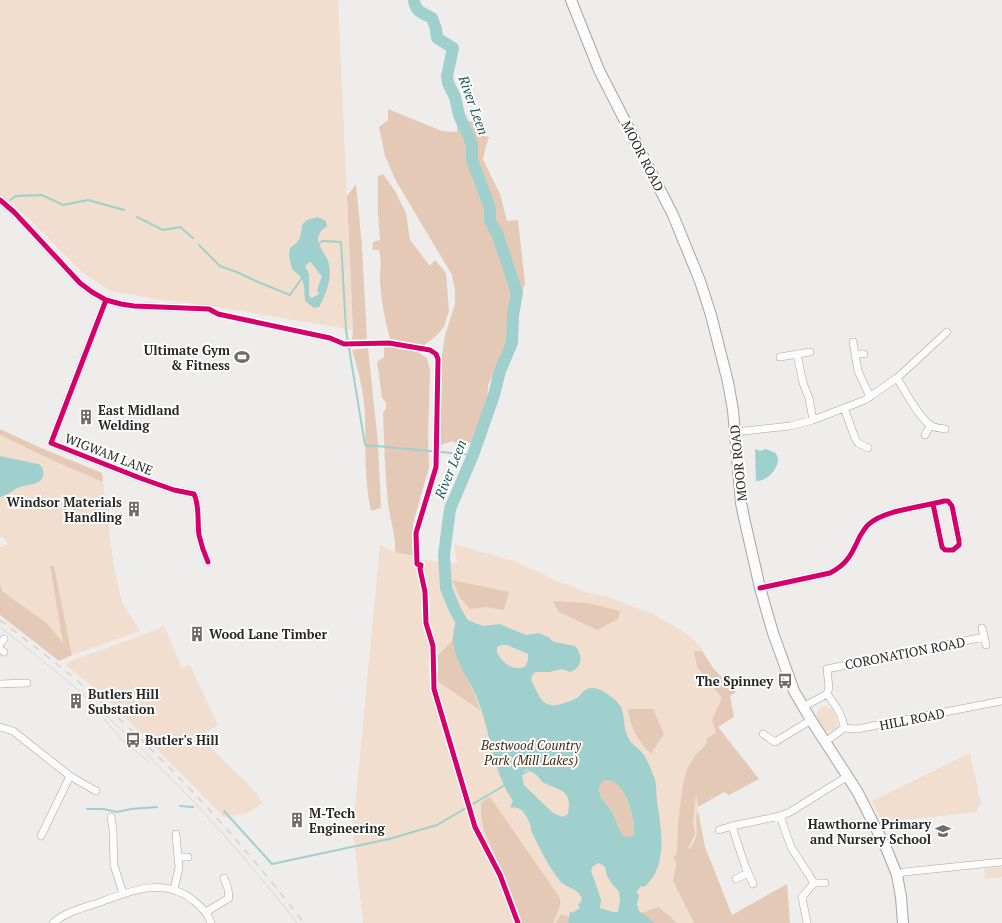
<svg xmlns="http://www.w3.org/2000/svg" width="1002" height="923" viewBox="0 0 1002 923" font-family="'PT Serif',serif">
<rect width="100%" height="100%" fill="#efedeb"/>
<path fill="#f1dece" d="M0,0H338L353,330L212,306L162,300L111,291L83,273L25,215L10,202L0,195Z
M0,435L56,462L103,482L114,568L122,602L140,631L72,655L54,566H50L64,644L48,624L2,591L0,582V547L8,544L3,537H0Z
M454,544L517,562L557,581L589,593L608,597L653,614L687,634L700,646L713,668L736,692L730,696L734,717L718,727L759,779L729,795L724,792L698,806L705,847L732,915L787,884L790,923H363L353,829L380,545C403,556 431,563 457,563Z
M164,626L182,668L190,665L218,725L202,736L204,741L252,788L263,803L247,813L224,817L101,693L65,665L73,660L135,638Z
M824,706C833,707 840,718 837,727L833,731H824L816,720L817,711Z
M970,753L981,803L976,812L902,820L883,824L872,801Z
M1002,867V877L985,879L984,869Z"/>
<path fill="#e4cab6" d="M388,109L442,131L457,132V122L472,121L479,135L489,137L486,146L483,159L500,194L507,221L518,220L525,283L504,352L488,385L486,436L478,429L472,442L459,446L453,441L441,445L440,367L445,335L455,304V290L452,275L396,181L385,156L379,127L388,120Z
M383,174L395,191L406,213L410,240L430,266L435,260L446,273L449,311L444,327L435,337L423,346L390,339C385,320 381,300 380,281C380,270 382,260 379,250H372L373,242L380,240L378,214V176Z
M356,184L362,246L367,340L352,341L353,330L347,196Z
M384,346H396L414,350L427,358L430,370L428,438L429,467L413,524V556L395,552C396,535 390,520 388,503C385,473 384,442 383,412L386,409V403L382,397L377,362L384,357Z
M368,348L378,443L381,508L371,511C364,479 366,452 365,420C365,395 359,373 352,350Z
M0,429L41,448L102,473L103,482L56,462L0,435Z
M50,566H54L72,655L59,661L0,615V582L2,591L48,624L63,643Z
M452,580L509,592L504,610L486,607L470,609L461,599Z
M553,601L587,603L620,611L618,619L597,630L559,612Z
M453,640C457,665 473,685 480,710L437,681L438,655Z
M694,651H702L713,668L736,692L730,696L734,717L718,727L759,779L729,795L724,792L700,806H698L696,793L693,822L695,834L688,848L690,849C692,845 695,841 696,837C698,829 695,821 697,813H698L705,847L732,915L787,884L790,923H694L673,881L677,861H674V857L677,853L678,824L683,783L687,769L695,756L707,743V738L716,733L712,720L722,698L697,667Z
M628,709H653L664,734L651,754C638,741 630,727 628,709Z
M605,780C627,778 634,819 634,834L632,837H623C618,828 615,818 611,810C606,801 591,789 605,780Z
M490,797L560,898C562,905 556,916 553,923H520L503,877L501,869L484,831L481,814V803L485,799Z
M659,907L677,923H655L641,913Z
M561,914L569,917L568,923H556Z"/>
<path fill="#9fd0ce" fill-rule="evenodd" d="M318,217L326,221L327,226C325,228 321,230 320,233C313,243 327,254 329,264C332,279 326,294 319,307L314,308L305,301L304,286L302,278L292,269L289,256L290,248C300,241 301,238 302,225L307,220ZM310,262C315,266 317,272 322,276L317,290L319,294L312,298L309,296V274L305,266Z
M755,449L761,451L766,449L776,453C776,455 778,457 778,459C778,470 766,482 756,481Z
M0,456L38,464C41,465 43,467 43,471C46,485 28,484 20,487C13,489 8,496 0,497Z
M462,615L465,619L483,626L500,624L526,635L539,633L548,637L554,642L575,646C583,655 583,668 570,672L562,669L549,672H536C531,675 530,679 533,684C541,700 544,710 564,703C567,702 572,701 575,699C580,697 582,691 587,689C596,685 607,693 614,699C628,710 621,723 628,737C631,745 639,748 644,755C647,760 652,772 654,777C657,784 656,794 657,801C661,828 669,867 644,887L641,886L636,892L639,895L637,904L639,911L655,923H568L570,911L572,913L580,908L578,905L582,900C580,888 567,889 560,881C549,867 538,846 531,830C531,823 525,812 520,809C517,807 513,808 510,807L513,801C492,771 491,732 477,698C470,681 458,666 454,648C451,635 455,630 456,618ZM501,645H507L528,654V660L526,666C514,673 503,663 497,653V647ZM527,769C529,771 533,772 535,774C539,776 540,781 544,783C563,792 572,790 568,814L563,817L553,813L524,785L522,776L524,771ZM605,780C626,778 635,819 634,834L632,837L623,836C618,828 615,818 611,810C605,801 591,789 605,780ZM599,863L605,867L607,876L613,885L619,891L620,899L618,912H613L600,908L601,899L591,871L593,866Z"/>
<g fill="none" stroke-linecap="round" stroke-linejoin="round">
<path stroke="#9fd0ce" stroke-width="2" d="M10,200L16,196L42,195L63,205L88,200L124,210
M137,217L163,230L180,227L193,238
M199,245L220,266L239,273L258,282L290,295L302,278V275
M318,245L322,241L341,242L346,330L365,445L473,455
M521,775L531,769
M180,806L193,807
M87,809H103L117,812L131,809L157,807
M224,811L272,864L389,839L437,825L505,785"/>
<path stroke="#9fd0ce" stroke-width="12" d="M414,0C416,13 422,12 432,18L436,29L437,38L453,48L447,76L448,83L455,97L459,115L472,144V160L486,197L490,209V221L497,233L517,293L513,315L512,343L500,371L494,395L473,455L450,509L444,555L446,588L455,610L467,631"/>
<g stroke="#a6a5a4" stroke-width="8">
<path id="minor" d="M0,200L14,212L80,283L92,292L106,300L121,304L134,306L209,309
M106,300L51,443L140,478L174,490L194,494C200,507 197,521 199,535C201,544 204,553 208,562
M853,342L858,371L870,397
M797,354L803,383L809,398L813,420
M855,354H864
M780,357L810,352
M897,378C905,391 918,416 930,425C934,428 940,428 945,429
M844,408L855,438L858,443L868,448
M735,432L790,426L813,420L865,400L897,378L947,332
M925,435L930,426
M760,588L830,573C848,564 852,553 860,536C863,532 865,527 869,524C884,510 922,507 944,501H948L952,506L959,541V545L953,550H945L942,547L933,504
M982,628L986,645
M0,644L4,639
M0,649L4,652
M0,684L27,683
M827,694C835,705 843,715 844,728
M803,707L827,694L829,688L827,669L984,637
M0,727L13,731L70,776L96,791
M763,734L775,742L811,720
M825,742L844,728L857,729L1002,701
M780,816L791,847L814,883
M111,817L113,830L114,865L123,894
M719,830L732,826
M41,836L70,776
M178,857H188
M897,875L904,872L1002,862
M736,879L748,873
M753,884L745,866L732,826L780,816L790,812L848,776
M174,889L179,868L176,834
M206,912L229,898L228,889L224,878
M53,923C66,912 82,908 98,903C130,891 165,876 194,901C202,907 208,913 211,923
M807,923L802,897L814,883H825"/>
</g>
<g stroke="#a6a5a4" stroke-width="12">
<path id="secondary" d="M571,0L599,70L673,215L700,281L711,315L728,382L733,410L741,503L745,522L760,588L773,633L794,691L811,720L857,791L887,850L897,875L901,897L903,923"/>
</g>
<use href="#minor" stroke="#fdfcfc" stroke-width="7"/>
<use href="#secondary" stroke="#fdfcfc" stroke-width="10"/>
<path stroke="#d8d8d7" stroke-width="1" d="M0,627C112,712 211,812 297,923
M104,719L121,739L149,762"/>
<path stroke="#d8d8d7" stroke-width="2" stroke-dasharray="7 7" stroke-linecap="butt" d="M0,620C33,645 66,670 97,698C173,767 242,842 304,923"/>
<g stroke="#fff" stroke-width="8">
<path id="cycleway" d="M0,200L14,212L80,283L92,292L106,300L121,304L134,306L209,309L218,314L330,338L344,344L389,343L430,350L436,354L438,359L436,467L416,533L417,564L421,565L420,569L425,592L426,623L433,646L434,689L475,827L500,875L518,923
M106,300L51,443L140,478L174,490L194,494C200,507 197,521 199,535C201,544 204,553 208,562
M760,588L830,573C848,564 852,553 860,536C863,532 865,527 869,524C884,510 922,507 944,501H948L952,506L959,541V545L953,550H945L942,547L933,504"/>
</g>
<use href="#cycleway" stroke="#d6006c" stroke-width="5"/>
</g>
<defs>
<g id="stadium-bare" transform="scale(1.2)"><path d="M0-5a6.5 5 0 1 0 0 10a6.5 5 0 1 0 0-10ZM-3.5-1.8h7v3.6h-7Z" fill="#6e6d6c" stroke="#fff" stroke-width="2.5" paint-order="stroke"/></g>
<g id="building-bare" transform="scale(1.2)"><path d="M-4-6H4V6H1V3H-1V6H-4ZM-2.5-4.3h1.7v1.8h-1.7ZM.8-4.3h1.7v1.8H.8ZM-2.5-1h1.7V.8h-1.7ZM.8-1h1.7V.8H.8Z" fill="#6e6d6c" stroke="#fff" stroke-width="2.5" paint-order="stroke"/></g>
<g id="bus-bare" transform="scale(1.2)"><path d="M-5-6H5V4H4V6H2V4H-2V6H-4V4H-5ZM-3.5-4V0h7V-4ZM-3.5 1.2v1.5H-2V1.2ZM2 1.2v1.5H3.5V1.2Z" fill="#6e6d6c" stroke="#fff" stroke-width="2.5" paint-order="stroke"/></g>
<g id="school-bare" transform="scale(1.2)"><path d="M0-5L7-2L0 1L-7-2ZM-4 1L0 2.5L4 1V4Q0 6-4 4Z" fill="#6e6d6c" stroke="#fff" stroke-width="2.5" paint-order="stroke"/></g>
</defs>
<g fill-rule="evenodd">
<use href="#stadium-bare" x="242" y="357"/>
<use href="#building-bare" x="86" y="417"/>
<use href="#building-bare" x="134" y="509"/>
<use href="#building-bare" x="197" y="634"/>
<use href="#bus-bare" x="785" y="681"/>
<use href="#building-bare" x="76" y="701"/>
<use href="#bus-bare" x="133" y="740"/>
<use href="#building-bare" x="297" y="820"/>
<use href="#school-bare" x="943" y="831"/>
</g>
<g text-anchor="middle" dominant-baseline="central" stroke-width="4" stroke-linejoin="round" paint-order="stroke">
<g font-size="13" fill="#292827" stroke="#fff">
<text transform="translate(643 156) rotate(63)">MOOR ROAD</text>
<text transform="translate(109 454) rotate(21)">WIGWAM LANE</text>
<text transform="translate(738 463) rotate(-96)">MOOR ROAD</text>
<text transform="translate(905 653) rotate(-11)">CORONATION ROAD</text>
<text transform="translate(912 719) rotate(-11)">HILL ROAD</text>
</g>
<g font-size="13" font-weight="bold" fill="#292827" stroke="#fff" text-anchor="start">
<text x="230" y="350" text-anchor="end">Ultimate Gym<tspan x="230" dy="15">&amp; Fitness</tspan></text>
<text x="98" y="410">East Midland<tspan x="98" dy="15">Welding</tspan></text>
<text x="122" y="502" text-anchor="end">Windsor Materials<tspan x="122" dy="15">Handling</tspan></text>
<text x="209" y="634">Wood Lane Timber</text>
<text x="773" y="681" text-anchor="end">The Spinney</text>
<text x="88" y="694">Butlers Hill<tspan x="88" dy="15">Substation</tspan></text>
<text x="145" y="740">Butler's Hill</text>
<text x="309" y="813">M-Tech<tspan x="309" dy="15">Engineering</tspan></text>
<text x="931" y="824" text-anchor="end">Hawthorne Primary<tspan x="931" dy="15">and Nursery School</tspan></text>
</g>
<g font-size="13" font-style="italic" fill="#46280c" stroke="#fff">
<text x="531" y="745">Bestwood Country<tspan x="531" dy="15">Park (Mill Lakes)</tspan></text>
</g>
<g font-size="14" font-style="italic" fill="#1f5b5a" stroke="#fff">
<text transform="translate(474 105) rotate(70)">River Leen</text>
<text transform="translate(450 469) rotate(-68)">River Leen</text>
</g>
</g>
</svg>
